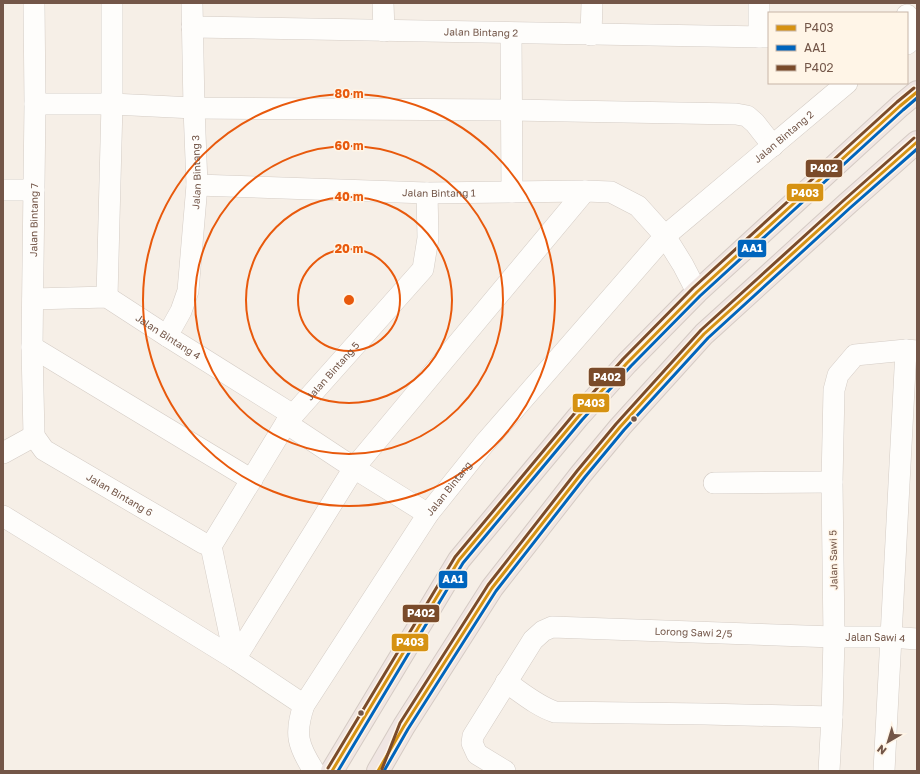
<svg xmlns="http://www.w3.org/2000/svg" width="920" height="774" viewBox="0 0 920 774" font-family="'Golos Text',sans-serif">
<rect width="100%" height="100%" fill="#f6efe7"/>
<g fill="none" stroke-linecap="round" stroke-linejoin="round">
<g stroke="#d4ccc5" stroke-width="22">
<g id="minor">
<path d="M383,3L384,31"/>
<path d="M759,3V37"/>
<path d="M907,15L910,20L914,38L907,44"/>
<path id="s1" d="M192,27L769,37"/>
<path d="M511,33L512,192"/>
<path d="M591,35L592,3"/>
<path d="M35,104H112L194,108L511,110L736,114L747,116L755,123L773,146"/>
<path id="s2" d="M197,185L427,193L585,191L611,192L638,206L665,236L683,265L697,292"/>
<path d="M3,190H34"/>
<path d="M107,297L112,104V3"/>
<path id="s3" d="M33,299L107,297L167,336L293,415"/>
<path id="s4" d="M167,336L181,311L188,291L197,185L194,108L192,3"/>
<path d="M32,347L252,480"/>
<path d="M286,423L354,468L428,514"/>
<path id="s5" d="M34,436L32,347L35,104L34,3"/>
<path id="s6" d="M34,436L44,450L203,543L211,546"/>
<path d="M3,453L34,436"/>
<path d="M714,483L832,482"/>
<path d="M3,516L235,659L304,705"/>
<path id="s7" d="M211,546L286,423L423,269L428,238L427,193"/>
<path d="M211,546L235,659"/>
<path d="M235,659L354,468L585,191"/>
<path d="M506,682C522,693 537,706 555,712L705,714L832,717"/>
<path id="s8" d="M314,771C298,746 294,734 304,705L428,514L484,444L665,236L847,83"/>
<path id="s9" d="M505,771L477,754L472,743L473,736L533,640L543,631L552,627L834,637H890L917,639"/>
<path d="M829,771L832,717L834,637L832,482L834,390L838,375L855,355L906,350L917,351"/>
<path d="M884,771L906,350"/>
</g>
</g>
<g stroke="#d5cbc4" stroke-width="24">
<path id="highway" d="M332,771L459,560L578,417L627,363L697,292L900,106L917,92
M378,771L404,726L492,588L581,474L620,427L704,334L714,325L847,204L917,142"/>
</g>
<use href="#minor" stroke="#fefdfb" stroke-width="21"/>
<use href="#highway" stroke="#f0e6e3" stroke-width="22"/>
<g stroke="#fff5e7" stroke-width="6">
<path id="bus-1" d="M332,771L459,560L578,417L627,363L697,292L900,106L917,92
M378,771L404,726L492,588L581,474L620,427L704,334L847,204L917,142"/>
</g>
<g stroke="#fff5e7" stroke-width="6">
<path id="bus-2" d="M338,771L463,563L582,420L631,366L700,296L903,110L917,98
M384,771L408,729L496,591L585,477L624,430L708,338L850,208L917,149"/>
</g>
<g stroke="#fff5e7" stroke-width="6">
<path id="bus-3" d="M328,768L455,557L574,414L623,359L693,288L897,102L914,88
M382,769L400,723L488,585L577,471L616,424L701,330L844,200L914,138"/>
</g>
<use href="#bus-1" stroke="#d69212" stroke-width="3"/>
<use href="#bus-2" stroke="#0065bd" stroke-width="3"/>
<use href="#bus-3" stroke="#7a4b2a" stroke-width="3"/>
</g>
<g fill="none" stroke="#e8590c" stroke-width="2">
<circle cx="349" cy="300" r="51"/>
<circle cx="349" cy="300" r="103"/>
<circle cx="349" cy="300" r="154"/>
<circle cx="349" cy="300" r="206"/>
</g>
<g fill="#735648" stroke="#fff5e7" stroke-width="1.5">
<circle cx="634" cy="419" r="3.5"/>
<circle cx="361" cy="713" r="3.5"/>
</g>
<g text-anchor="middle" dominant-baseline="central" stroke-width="3" stroke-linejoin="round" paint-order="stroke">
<g font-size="10" fill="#735648" stroke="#fff5e7">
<text stroke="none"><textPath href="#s1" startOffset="289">Jalan Bintang 2</textPath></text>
<text stroke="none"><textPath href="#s8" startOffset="818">Jalan Bintang 2</textPath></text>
<text stroke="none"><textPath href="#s4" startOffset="169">Jalan Bintang 3</textPath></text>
<text stroke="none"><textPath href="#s2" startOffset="242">Jalan Bintang 1</textPath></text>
<text stroke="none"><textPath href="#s5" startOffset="216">Jalan Bintang 7</textPath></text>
<text stroke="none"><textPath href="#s3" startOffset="147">Jalan Bintang 4</textPath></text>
<text stroke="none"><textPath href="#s7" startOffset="214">Jalan Bintang 5</textPath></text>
<text stroke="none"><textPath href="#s8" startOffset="331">Jalan Bintang</textPath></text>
<text stroke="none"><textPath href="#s6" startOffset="105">Jalan Bintang 6</textPath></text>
<text transform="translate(833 560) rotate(-91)">Jalan Sawi 5</text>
<text stroke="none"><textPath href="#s9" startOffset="330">Lorong Sawi 2/5</textPath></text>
<text stroke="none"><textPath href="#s9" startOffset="512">Jalan Sawi 4</textPath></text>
</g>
</g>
<circle cx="349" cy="300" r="6" fill="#e8590c" stroke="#fff5e7" stroke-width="2"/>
<g font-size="12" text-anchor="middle" font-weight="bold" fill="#e8590c" stroke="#fff5e7" stroke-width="3" stroke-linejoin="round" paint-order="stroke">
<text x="349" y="98">80 m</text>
<text x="349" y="150">60 m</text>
<text x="349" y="201">40 m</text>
<text x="349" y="253">20 m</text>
</g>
<g stroke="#fff5e7" stroke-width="1.5">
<rect x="805" y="159" width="38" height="19" rx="4" fill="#7a4b2a"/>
<rect x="786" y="183" width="38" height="19" rx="4" fill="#d69212"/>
<rect x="737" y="239" width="30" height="19" rx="4" fill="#0065bd"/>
<rect x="588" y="367" width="38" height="20" rx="4" fill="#7a4b2a"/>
<rect x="572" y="393" width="38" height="20" rx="4" fill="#d69212"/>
<rect x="438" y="570" width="30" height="19" rx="4" fill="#0065bd"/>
<rect x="402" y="604" width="38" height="19" rx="4" fill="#7a4b2a"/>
<rect x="391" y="633" width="38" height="19" rx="4" fill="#d69212"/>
</g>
<g font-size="11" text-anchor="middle" font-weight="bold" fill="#fff">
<text x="824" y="172">P402</text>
<text x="805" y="197">P403</text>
<text x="752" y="252">AA1</text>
<text x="607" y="381">P402</text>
<text x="591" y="407">P403</text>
<text x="453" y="583">AA1</text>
<text x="421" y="617">P402</text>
<text x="410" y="646">P403</text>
</g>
<rect width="920" height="774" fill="none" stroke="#735648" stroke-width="8"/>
<rect x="768" y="12" width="140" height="72" fill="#fff5e7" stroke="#c7b5a7"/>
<rect x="776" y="25" width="20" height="6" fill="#d69212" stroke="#c7b5a7"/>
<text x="804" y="32" font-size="12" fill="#735648">P403</text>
<rect x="776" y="45" width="20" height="6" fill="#0065bd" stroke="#c7b5a7"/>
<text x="804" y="52" font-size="12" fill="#735648">AA1</text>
<rect x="776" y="65" width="20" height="6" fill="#7a4b2a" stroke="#c7b5a7"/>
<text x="804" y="72" font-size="12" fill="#735648">P402</text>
<g transform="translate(888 742) rotate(218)" stroke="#fff5e7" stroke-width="3" paint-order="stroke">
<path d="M0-3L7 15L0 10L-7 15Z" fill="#735648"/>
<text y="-6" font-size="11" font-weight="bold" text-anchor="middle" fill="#735648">N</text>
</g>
</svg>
